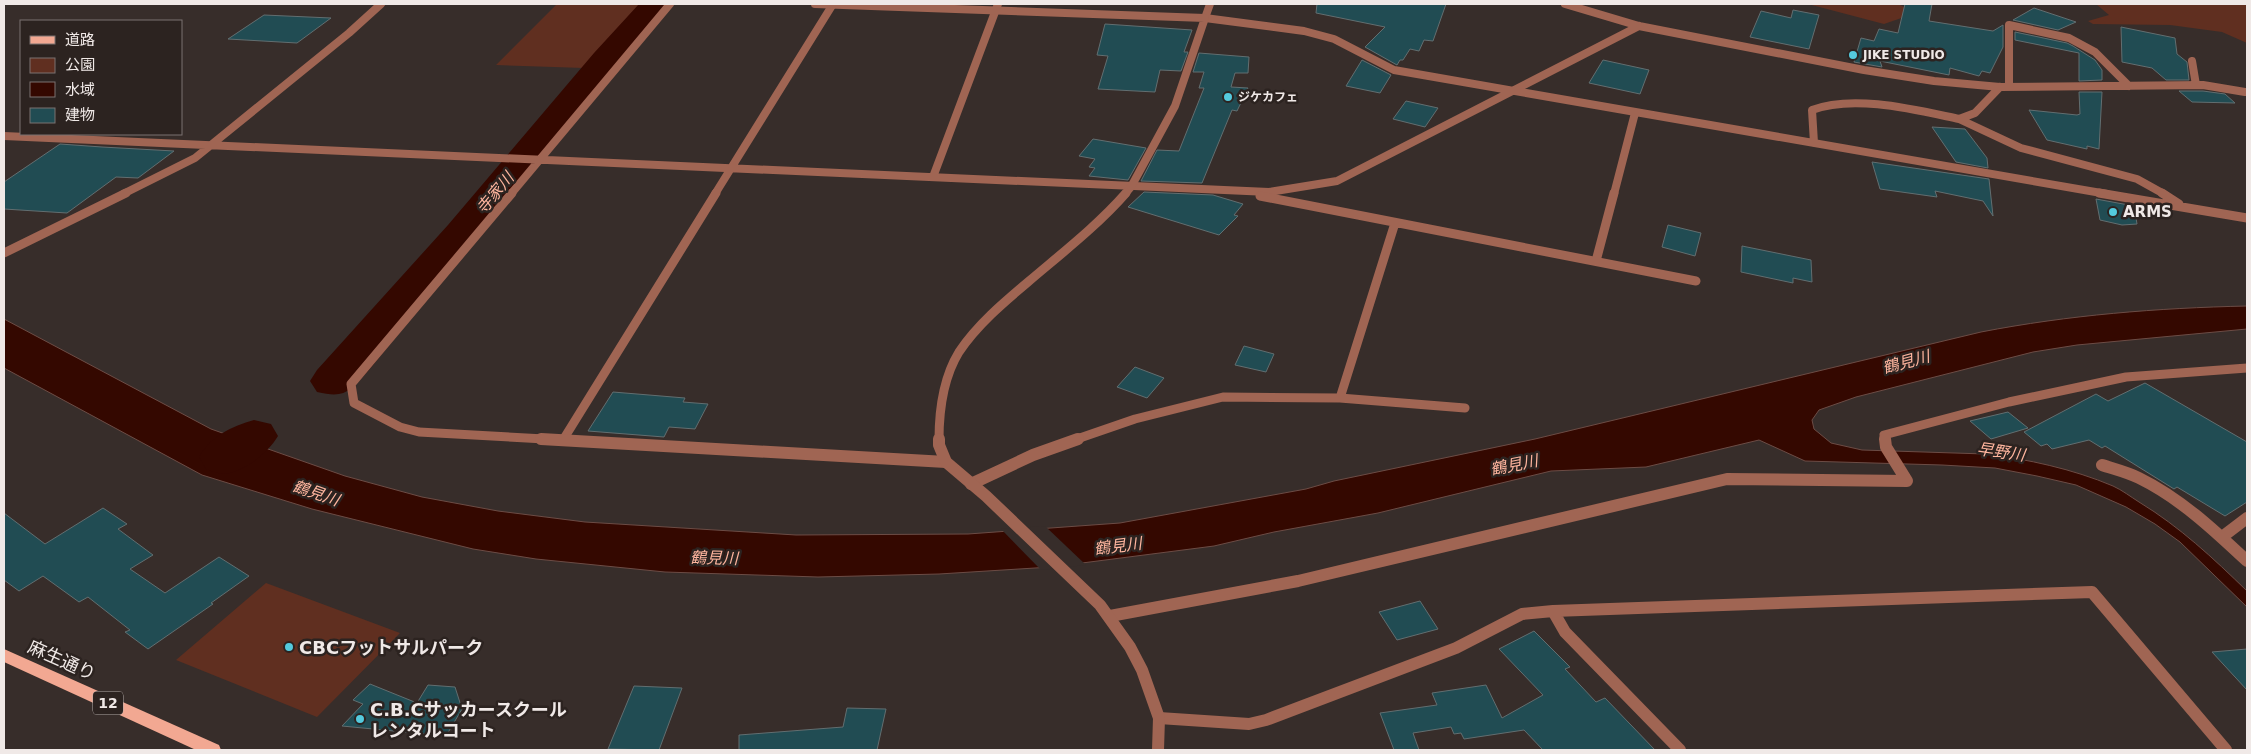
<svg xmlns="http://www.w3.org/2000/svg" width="2251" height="754" viewBox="0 0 2251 754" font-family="'DejaVu Sans','Noto Sans JP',sans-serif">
<rect width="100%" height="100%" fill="#372d2a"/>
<path fill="#602f20" d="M557,4L640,5L584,68L496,65Z
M1808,4H1898L1916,13L1884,24Z
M2096,4H2247V43L2222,32L2170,25L2093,24L2088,21L2109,15Z
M266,583L400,633L317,717L176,660Z"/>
<path fill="#340800" stroke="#6c4c45" d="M2247,306V329L2077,345L2033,352L1856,397L1819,410L1812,420L1814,429L1831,443L1862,450L1985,454C2027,459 2073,469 2113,486C2122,490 2131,497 2139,502C2180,527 2213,558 2247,591V607L2180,542L2155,524L2126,507L2076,485L2037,476L1995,468L1942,465L1805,461L1759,440L1646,467L1551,471L1378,513L1274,532L1214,546L1051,567L939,574L818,577L665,572L536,559L473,549L312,509L202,475L4,368V319L211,429L345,476L422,497L498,511L585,522L796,535L968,534L1120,523L1306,489L1334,481L1535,439L1981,332C2069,315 2157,308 2247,306Z"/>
<path fill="#372d2a" d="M1045,526L1086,565L1041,570L1001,529Z"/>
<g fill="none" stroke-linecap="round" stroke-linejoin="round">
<path fill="#340800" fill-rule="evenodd" d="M639,4H670L368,371C349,391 346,399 317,392L310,381L317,370L448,225L594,53Z
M254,420L271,424L278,436C268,453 245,471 225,474C219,474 212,471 206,469L199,457C210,437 232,426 254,420Z"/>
</g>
<path fill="#214c53" stroke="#626e70" d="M1317,4H1446L1433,41L1424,40L1419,51L1410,49L1403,60H1400L1397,65L1365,47L1385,27L1316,13Z
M1905,4H1932L1929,21L1993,31L2003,25V47L1990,73L1982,71L1979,76L1950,68L1949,75L1880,61L1882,67L1854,62L1861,38L1874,41L1879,29L1898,33Z
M2034,8L2076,22L2058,30L2013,20Z
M1793,10L1819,15L1809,49L1750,37L1761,11L1791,18Z
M264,15L331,18L297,43L228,39Z
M1105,24L1192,30L1184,52H1188L1181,71L1160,70L1155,92L1098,89L1108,56L1097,55Z
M2121,27L2175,38L2177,54L2187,62L2189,80H2166L2152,68L2122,62Z
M2015,32L2067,43L2073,46L2095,60L2102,70V80L2079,81V53L2015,40Z
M1199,53L1249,57L1248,73H1235L1231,87L1248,88L1237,111L1232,110L1202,183L1141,181L1157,150L1179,151L1204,88H1199L1204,72H1193Z
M1362,60L1391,75L1380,93L1346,86Z
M1603,60L1649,70L1640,94L1589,83Z
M2179,91H2203L2225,94L2235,103L2192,102Z
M2079,92H2102L2099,149L2087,146V149L2047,140L2029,110L2077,115L2080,114Z
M1406,101L1438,108L1425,127L1393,119Z
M1932,127L1965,129L1987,158L1988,168L1956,162Z
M1093,139L1146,148L1128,180L1089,176L1095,168L1089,167L1095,159L1079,156Z
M60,144L102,147L174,151L138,178L116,177L67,213L4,209V182Z
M1872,162L1989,179L1993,216L1983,201L1935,191L1937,197L1880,189Z
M1144,192L1213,195L1243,204L1234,215L1238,216L1219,235L1128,207Z
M2096,199L2134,206L2137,224L2122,225L2100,220Z
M1668,225L1701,233L1695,256L1662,247Z
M1742,246L1811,260L1812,282L1793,278V283L1741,272Z
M1244,346L1274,354L1266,372L1235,365Z
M1135,367L1164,378L1147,398L1117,387Z
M2145,383L2247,442V502L2225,516L2177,487L2174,489L2105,446L2102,448L2089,440L2052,449L2047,444L2041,446L2024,432L2096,394L2108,401Z
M613,392L685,398L683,402L708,404L695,429L669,427L664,437L588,431Z
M2008,412L2028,428L1991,439L1970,421Z
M103,508L127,524L118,529L153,555L130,569L165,593L219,557L249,576L211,603L213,604L148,649L125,632L130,630L88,597L79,602L43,576L19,591L4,580V513L45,544Z
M1420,601L1438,629L1397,640L1379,612Z
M1534,631L1570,667L1565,669L1596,702L1605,698L1655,750H1543L1524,730L1464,739L1461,733L1454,734L1451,727L1413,733L1419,750H1394L1380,713L1437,705L1432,693L1486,685L1502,718L1543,695L1499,649Z
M2247,649V690L2212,652Z
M370,684L417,703L428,685L455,687L462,709L446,736L342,726L363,704L353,700Z
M634,686L682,688L659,750L608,749Z
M847,708L886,709L877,750H739V735L843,727Z"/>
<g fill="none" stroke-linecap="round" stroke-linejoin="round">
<path stroke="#a06553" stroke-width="8" d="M1210,4L1205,18L1304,31L1334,39L1394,70L2107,194
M1565,4L1639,26L1864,70L1934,81L2000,87L2203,85L2245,92
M2192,61L2196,85
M2000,87L1975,113L1959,119L2021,148L2137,179L2164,194
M2009,87V25L2069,38L2095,52L2129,86
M4,136L1269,192L1337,181L1639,26
M1814,143L1812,110C1854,94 1916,110 1959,119
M933,177L998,4
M123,194L195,158L349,33L381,4
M511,194L670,4
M715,194L833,4
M1614,194L1635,113"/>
<path stroke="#a06553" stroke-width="9" d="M512,193L351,384L354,403L400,427L419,432L563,440
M2099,193L2247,218
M2162,193L2179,204
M1260,196L1696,281
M4,253L126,193
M1596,261L1614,193
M1340,398L1395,223
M563,440L716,193
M1074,440L1135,419L1223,397L1340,398L1465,408
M1885,440L1884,435L2009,402L2126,377L2247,368"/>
<path stroke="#a06553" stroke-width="12" d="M541,439L946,462
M2102,465C2114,469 2127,472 2139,478C2180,498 2214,530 2247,561
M971,484L1033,455L1078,439
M2222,537L2247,518
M1553,611L1565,632L1680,750
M1110,616L1298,581L1727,479L1907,481L1886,447L1885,439
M1159,718L1249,724L1266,720L1456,648L1522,614L1553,611L2092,592L2226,750"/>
<path stroke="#a06553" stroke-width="8" d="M815,4L1205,18L1175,106L1131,187L1125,194"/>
<path stroke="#a06553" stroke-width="9" d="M939,440C939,411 943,378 959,352C977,325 1003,303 1028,282C1062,253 1097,226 1126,193"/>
<path stroke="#a06553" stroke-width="12" d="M939,439V445L946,462L986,496L1100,605L1130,647L1142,670L1159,718L1158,750"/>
<path fill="#f2a892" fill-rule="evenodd" d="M4,649L219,745L221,750H196L4,662Z"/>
</g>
<g fill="#54cadd" stroke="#2c2320" stroke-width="2">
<circle cx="1853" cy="55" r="5"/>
<circle cx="1228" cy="97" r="5"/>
<circle cx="2113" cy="212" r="5"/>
<circle cx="289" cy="647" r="5"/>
<circle cx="360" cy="719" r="5"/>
</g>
<g text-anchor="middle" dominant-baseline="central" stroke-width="5" stroke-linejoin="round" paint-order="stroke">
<g font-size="12" font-weight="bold" fill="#f0e9e7" stroke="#2c2320" text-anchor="start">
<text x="1863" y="55">JIKE STUDIO</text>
<text x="1238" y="97">ジケカフェ</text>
</g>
<rect fill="#2c2320" stroke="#b5aeab" stroke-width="1" x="93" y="691.5" width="30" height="23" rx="4"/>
<g font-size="14" font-weight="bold" fill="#f0e9e7">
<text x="108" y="703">12</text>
</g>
<g font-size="15" font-weight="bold" fill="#f0e9e7" stroke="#2c2320" text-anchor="start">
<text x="2123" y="212">ARMS</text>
</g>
<g font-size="16" font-style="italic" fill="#feb59e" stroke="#2c2320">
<text transform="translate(495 193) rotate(-50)">寺家川</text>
<text transform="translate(1906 362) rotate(-15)">鶴見川</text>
<text transform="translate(2001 452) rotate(8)">早野川</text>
<text transform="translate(1514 465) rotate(-11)">鶴見川</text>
<text transform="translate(316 493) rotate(19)">鶴見川</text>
<text transform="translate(1118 546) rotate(-7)">鶴見川</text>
<text transform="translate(714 558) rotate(1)">鶴見川</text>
</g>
<g font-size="18" font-weight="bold" fill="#f0e9e7" stroke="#2c2320" text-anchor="start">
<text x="299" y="647">CBCフットサルパーク</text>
<text x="370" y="709">C.B.Cサッカースクール<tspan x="370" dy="21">レンタルコート</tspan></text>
</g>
<g font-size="18" fill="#f0e9e7" stroke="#2c2320">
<text transform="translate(62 660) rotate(24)">麻生通り</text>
</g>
</g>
<rect width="2251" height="754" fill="none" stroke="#f0e9e7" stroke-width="10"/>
<rect x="20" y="20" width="162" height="115" fill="#2c2320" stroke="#7a7270"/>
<rect x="30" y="36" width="25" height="8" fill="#f2a892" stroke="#7a7270"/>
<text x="65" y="45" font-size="15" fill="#f0e9e7">道路</text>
<rect x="30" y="58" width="25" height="15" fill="#602f20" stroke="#7a7270"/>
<text x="65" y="70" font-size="15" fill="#f0e9e7">公園</text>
<rect x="30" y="82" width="25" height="15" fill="#340800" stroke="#7a7270"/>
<text x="65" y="95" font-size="15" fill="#f0e9e7">水域</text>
<rect x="30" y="108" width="25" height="15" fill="#214c53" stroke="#7a7270"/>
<text x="65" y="120" font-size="15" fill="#f0e9e7">建物</text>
</svg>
